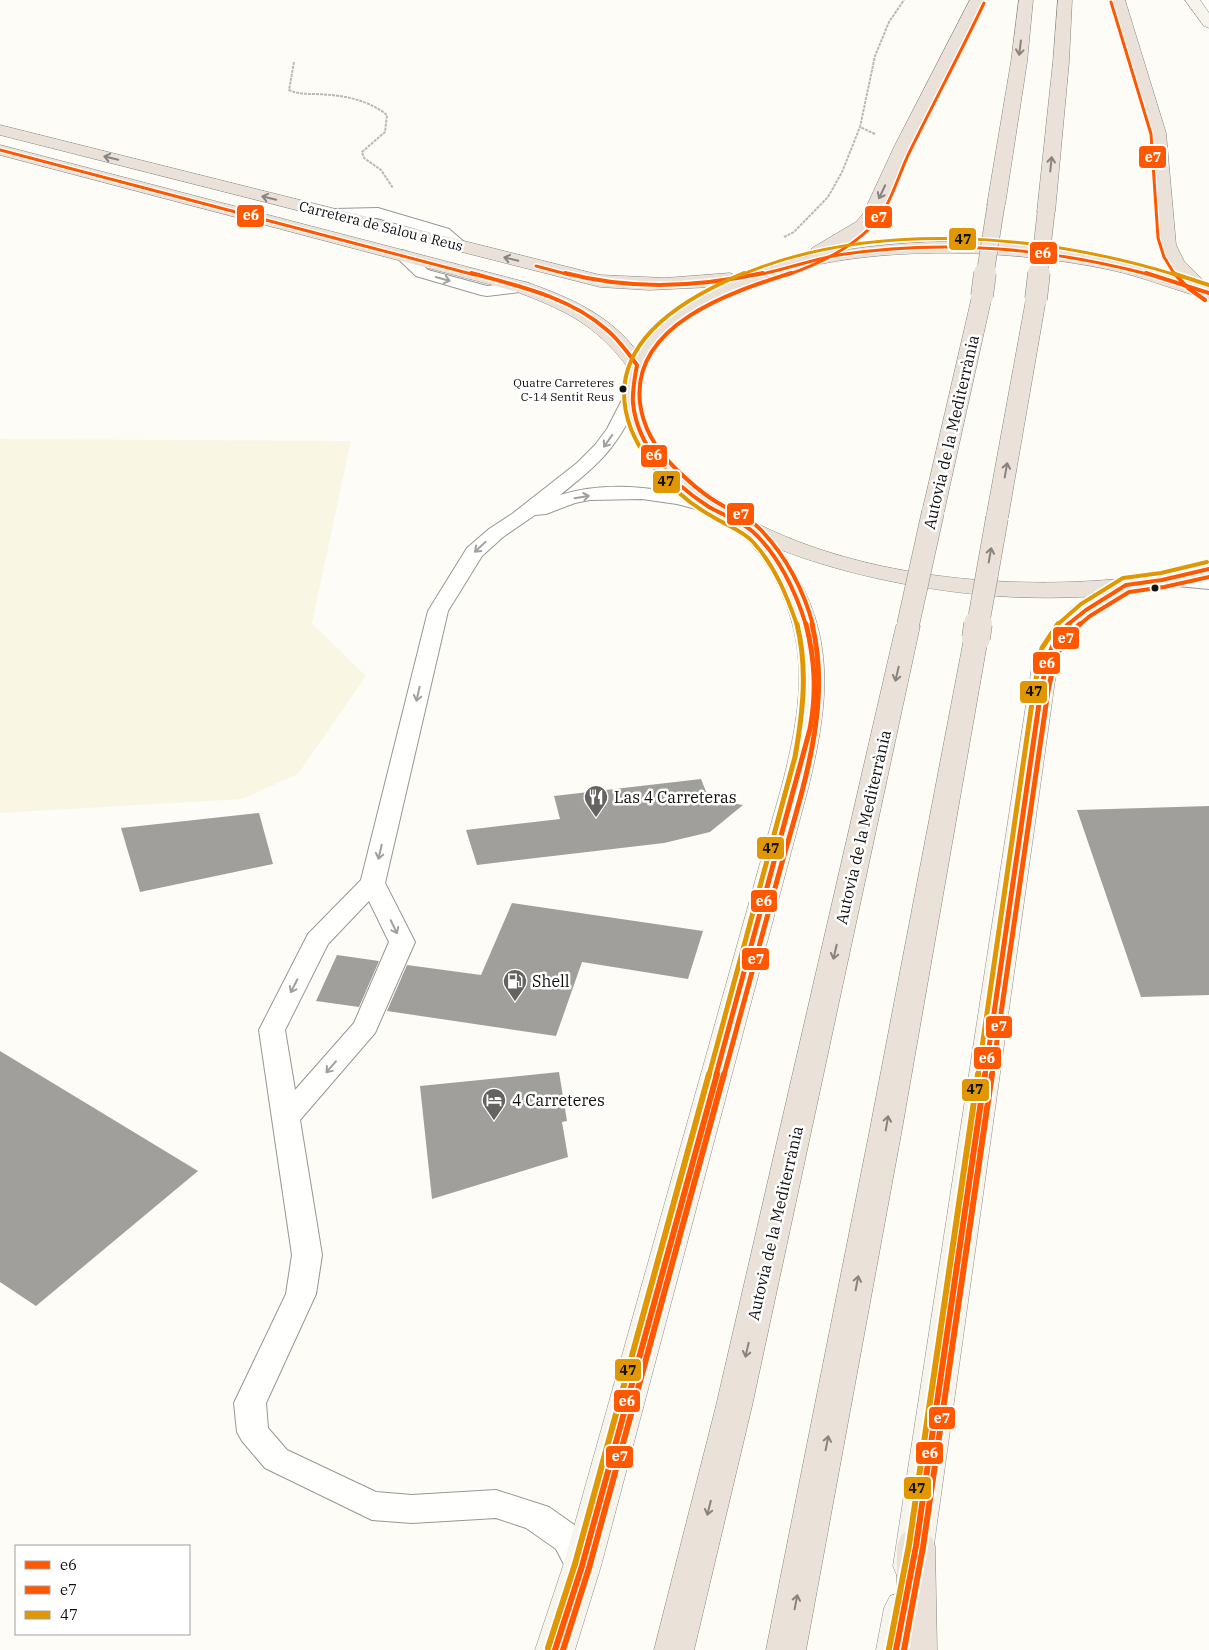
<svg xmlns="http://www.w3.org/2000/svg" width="1209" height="1650" viewBox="0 0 1209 1650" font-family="'IBM Plex Serif',serif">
<rect width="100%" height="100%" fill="#fdfcf7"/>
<path fill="#f9f7e4" d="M0,439L351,441L312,623L366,676L298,774L242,799L0,813Z"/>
<path fill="#a19f9c" d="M701,779L709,799L743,805L710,832L664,843L477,865L466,830L560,819L554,796Z
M1209,806V995L1141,997L1077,810Z
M259,813L273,864L140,892L121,828Z
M512,903L703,931L688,979L582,962L556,1036L387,1011L407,965L481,975Z
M337,955L379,961L359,1007L316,1001Z
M0,1051L198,1171L36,1306L0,1282Z
M559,1072L567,1121L562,1122L568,1157L432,1199L420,1086Z"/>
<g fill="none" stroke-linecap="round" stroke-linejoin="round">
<g stroke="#979795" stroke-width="2">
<path id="lane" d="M378,208L449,229L470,247L468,250H456L437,235L377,218L335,219L329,217L327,214L329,211L335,209Z
M402,250L408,252L428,270L487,286L522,282L528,283L530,287L528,291L487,296L481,295L416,276L394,255L396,252Z
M631,393L637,394L640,398C617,447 602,462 560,495C613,479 666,489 718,503L721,507L718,511L711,513L677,504L642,499L590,500L575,503L546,514L535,515L503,537L482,556L448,611L385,883L415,942L375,1033L300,1120L322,1255L316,1294L266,1403L268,1428L287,1450L376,1492L412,1495L496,1490L549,1507L580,1529L599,1566L594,1576L582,1581L570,1576L556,1549L526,1528L496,1518L412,1523L372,1520L265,1468L242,1441L237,1432L234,1403L286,1294L292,1255L259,1030L308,934L361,880L428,611L467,548L489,529L512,514L577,463L595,445L607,429L625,394ZM369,901L389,942L354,1023L295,1090L285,1030L328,944Z
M1162,574L1209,577V589L1155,584L1152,580L1155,576Z"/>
</g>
<g stroke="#8e8d8b" stroke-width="1">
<path id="secondary" d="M1185,0H1200L1209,13V28L1204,26Z
M751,523C766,527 777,545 785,557C837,633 829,701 809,785L601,1566L575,1650H535L563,1566L782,785C802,707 812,640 768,567C760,553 748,543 740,530L743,525Z
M1126,578L1134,580L1138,585L1134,590C1102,608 1066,627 1057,666L931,1566L926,1578L912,1583L898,1578L893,1566L1032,666C1042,627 1088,587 1126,578Z
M904,1591L918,1596L924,1608L916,1650H876L884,1608L890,1596Z"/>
</g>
<g stroke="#858482" stroke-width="1">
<path id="highway" d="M970,0H984L912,147L880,216L868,230L833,252C946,233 1066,239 1176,276L1163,258L1158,245L1150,133L1111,0H1125L1166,133L1176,245L1184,261L1209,286V299C1176,291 1144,277 1111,270C989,244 792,239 688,318C663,337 640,363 642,397C644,444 682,478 719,500C730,507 741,515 752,521C866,580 1021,592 1146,576C1167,573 1188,567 1209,562V576C1189,581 1170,586 1150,590C1106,597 1059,599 1014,597C900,592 702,551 638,448C622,422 616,395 627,366C594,323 564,310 515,291L0,155V145L529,283C570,298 608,314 636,350C655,321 682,302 712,287L649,290L600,287L0,135V125L600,275L665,278L730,273L737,276L771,265L812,255L810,252L812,248L856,222L863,214L894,147Z
M1019,0H1033L1027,62L1005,205L1002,209L996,210L990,209L987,205L1011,62Z
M1058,0H1072L1069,62L1055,212L1052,216L1046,217L1040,216L1037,212L1053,62Z
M982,290L989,292L992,296L944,512L941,517L933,519L925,517L922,512L972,296L975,292Z
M1036,293L1043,295L1046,299L1008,518L1005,523L997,525L989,523L986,518L1026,299L1029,295Z
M908,619L917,621L920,626L752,1406L694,1650H654L716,1406L896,626L899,621Z
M976,631L985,633L988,638L902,1129L806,1650H766L870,1129L964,638L967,633Z
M916,1529L930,1534L935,1546L937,1650H897V1546L902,1534Z"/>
</g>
<path stroke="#b9b9b8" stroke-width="2" stroke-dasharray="3 1" stroke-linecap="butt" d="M294,62L289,90C298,94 306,94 316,94C342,95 367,99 387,115L385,132L362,152L364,158L381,170L393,188
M875,134L860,127L875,56L889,22L904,0
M784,237L794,232L828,197L842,172L860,127"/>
<use href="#lane" fill="#fffffe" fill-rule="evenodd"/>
<use href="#secondary" fill="#f6f4eb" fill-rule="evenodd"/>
<use href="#highway" fill="#eae1d8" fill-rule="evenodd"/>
<g stroke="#858482" stroke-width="18" stroke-linecap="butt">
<path id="highway-bridge-far2" d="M985,275L996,205
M1039,275L1046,212"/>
</g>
<g stroke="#858482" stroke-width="23" stroke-linecap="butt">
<path id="highway-bridge-far1" d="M982,296L985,273
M1036,299L1039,273
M908,625L933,512
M978,625L997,518"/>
</g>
<g stroke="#858482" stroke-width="29" stroke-linecap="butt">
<path id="highway-bridge" d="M976,638L978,624"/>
</g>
<use href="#highway-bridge-far2" stroke="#eae1d8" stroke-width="17"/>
<use href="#highway-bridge-far1" stroke="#eae1d8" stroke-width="22"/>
<use href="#highway-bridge" stroke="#eae1d8" stroke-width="28"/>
<g stroke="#fff" stroke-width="5.5">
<path id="bus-1-far3" d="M0,150L475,275
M536,266L570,275
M757,275C784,270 810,260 838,255C942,239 1049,248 1151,275"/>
</g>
<g stroke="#fff" stroke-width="7">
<path id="bus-1-far2" d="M471,273C518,286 570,297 607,330C619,340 628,353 637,365C635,377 632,390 633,403C637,447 673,484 709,507C723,515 739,520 752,531C778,554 796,592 806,625
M565,273C629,290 699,287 763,273
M1146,273L1209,293
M1067,625L1086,610L1126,585L1162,580L1209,569"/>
</g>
<g stroke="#fff" stroke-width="9">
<path id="bus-1-far1" d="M716,1075L810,729C817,692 815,660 806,624
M985,1075L1041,690C1046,666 1049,641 1069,624"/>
</g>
<g stroke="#fff" stroke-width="10">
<path id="bus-1" d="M555,1650L582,1566L717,1074
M896,1650L916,1546L985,1074"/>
</g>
<g stroke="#fff" stroke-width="5.5">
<path id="bus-2-far3" d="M1111,2L1151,134L1158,238L1164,257L1175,275
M787,275C816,265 850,249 872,226C892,205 898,174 911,149C935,100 961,52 984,3"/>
</g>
<g stroke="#fff" stroke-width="7">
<path id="bus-2-far2" d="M791,273C732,292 631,324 640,403C643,427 656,449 673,466C687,480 702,494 720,504C734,512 749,517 761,530C786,556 804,591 813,625
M1174,273L1188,288L1205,300
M1079,625L1090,616L1129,592L1164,587L1209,577"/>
</g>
<g stroke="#fff" stroke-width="9">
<path id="bus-2-far1" d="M724,1075C742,1009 760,943 778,877C800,796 833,709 812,624
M992,1075L1048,691C1054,662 1057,644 1080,624"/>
</g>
<g stroke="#fff" stroke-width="10">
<path id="bus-2" d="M563,1650L589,1568L724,1074
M904,1650L923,1547L992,1074"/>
</g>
<g stroke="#fff" stroke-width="5.5">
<path id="bus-3-far3" d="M741,275C873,219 1042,234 1176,275"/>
</g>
<g stroke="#fff" stroke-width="7">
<path id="bus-3-far2" d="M744,273C680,300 600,347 631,429C641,454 658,474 678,492C689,502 702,511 715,518C728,526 743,531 753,542C775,566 787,596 797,625
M1172,273L1209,285
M1057,625L1081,604L1123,578L1161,573L1207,562"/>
</g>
<g stroke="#fff" stroke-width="9">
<path id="bus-3-far1" d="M709,1075L795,757C803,712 808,669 797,624
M978,1075L1034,689L1042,648L1058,624"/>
</g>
<g stroke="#fff" stroke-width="10">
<path id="bus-3" d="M548,1648L575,1564L709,1074
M889,1649L909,1545L978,1074"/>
</g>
<use href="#bus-1-far3" stroke="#ff5800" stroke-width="3"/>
<use href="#bus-1-far2" stroke="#ff5800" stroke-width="4"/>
<use href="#bus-1-far1" stroke="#ff5800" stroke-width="5"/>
<use href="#bus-1" stroke="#ff5800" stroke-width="6"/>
<use href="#bus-2-far3" stroke="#ff5800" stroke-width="3"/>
<use href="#bus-2-far2" stroke="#ff5800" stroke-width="4"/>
<use href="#bus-2-far1" stroke="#ff5800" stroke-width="5"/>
<use href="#bus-2" stroke="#ff5800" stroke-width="6"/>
<use href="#bus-3-far3" stroke="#e09702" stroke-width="3"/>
<use href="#bus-3-far2" stroke="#e09702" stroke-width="4"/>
<use href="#bus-3-far1" stroke="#e09702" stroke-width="5"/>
<use href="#bus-3" stroke="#e09702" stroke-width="6"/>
</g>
<defs><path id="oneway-shaft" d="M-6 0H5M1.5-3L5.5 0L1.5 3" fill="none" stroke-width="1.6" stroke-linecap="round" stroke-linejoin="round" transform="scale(1.25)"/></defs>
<g stroke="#88837e">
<use href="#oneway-shaft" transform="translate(1020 48) rotate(97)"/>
<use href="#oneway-shaft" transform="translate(111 158) rotate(-166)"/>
<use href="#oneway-shaft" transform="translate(1051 164) rotate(-84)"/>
<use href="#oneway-shaft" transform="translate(882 192) rotate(115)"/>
<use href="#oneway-shaft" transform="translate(269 198) rotate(-166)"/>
<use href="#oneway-shaft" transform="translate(511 259) rotate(-166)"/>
<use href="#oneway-shaft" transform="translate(1006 470) rotate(-80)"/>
<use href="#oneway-shaft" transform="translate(990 555) rotate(-80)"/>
<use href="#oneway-shaft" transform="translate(897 674) rotate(103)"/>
<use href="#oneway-shaft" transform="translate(835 952) rotate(103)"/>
<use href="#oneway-shaft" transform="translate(887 1123) rotate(-80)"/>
<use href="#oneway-shaft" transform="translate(857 1283) rotate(-79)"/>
<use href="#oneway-shaft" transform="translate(747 1350) rotate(103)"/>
<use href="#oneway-shaft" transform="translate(827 1443) rotate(-79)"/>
<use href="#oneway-shaft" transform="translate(709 1508) rotate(104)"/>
<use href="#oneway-shaft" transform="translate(796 1602) rotate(-79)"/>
</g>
<g stroke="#a0a09f">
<use href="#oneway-shaft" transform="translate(443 279) rotate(16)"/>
<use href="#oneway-shaft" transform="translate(608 441) rotate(125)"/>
<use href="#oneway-shaft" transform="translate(582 497) rotate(-9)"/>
<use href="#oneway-shaft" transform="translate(480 547) rotate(137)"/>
<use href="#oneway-shaft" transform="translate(418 694) rotate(103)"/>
<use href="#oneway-shaft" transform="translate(380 852) rotate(103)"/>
<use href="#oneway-shaft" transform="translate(394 927) rotate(64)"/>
<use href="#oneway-shaft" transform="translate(294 986) rotate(117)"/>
<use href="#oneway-shaft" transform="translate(331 1067) rotate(131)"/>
</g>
<defs>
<g id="restaurant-pin" transform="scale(1.25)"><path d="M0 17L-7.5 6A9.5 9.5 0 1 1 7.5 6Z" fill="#646362" stroke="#fff"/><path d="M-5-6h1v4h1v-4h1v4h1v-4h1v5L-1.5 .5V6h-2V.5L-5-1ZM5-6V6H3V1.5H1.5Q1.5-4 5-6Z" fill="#fff"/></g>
<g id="fuel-pin" transform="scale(1.25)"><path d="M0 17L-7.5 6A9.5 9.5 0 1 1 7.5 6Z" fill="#646362" stroke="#fff"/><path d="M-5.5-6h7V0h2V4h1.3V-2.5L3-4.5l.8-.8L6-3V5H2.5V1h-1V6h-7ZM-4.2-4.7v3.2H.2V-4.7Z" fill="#fff"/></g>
<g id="hotel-pin" transform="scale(1.25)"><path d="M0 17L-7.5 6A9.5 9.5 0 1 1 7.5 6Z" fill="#646362" stroke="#fff"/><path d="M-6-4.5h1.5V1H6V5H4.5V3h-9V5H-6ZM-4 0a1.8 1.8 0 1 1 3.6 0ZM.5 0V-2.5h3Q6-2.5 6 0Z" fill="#fff"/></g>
</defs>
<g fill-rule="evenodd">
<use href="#restaurant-pin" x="596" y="797"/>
<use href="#fuel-pin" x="515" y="981"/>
<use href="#hotel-pin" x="494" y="1100"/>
</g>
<g fill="#111" stroke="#fff" stroke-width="2">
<circle cx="623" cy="389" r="4.5"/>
<circle cx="1155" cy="588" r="4.5"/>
</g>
<g text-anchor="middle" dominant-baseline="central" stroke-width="5" stroke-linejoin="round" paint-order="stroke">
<g font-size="12" fill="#111" stroke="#fff" text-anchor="end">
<text x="614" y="382">Quatre Carreteres<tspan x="614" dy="14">C-14 Sentit Reus</tspan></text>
</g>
<g font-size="14" fill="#111" stroke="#fff">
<text transform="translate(381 226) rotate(14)">Carretera de Salou a Reus</text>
</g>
<g font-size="16" fill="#111" stroke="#fff">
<text transform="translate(951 432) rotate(-77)">Autovia de la Mediterrània</text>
<text transform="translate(863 827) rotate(-77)">Autovia de la Mediterrània</text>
<text transform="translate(775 1223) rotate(-77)">Autovia de la Mediterrània</text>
</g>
<g font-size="16" fill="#111" stroke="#fff" text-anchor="start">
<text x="614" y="797">Las 4 Carreteras</text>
<text x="532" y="981">Shell</text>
<text x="512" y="1100">4 Carreteres</text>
</g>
</g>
<g stroke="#fff" stroke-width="2">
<rect x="1138" y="145" width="29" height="24" rx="5" fill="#ff5800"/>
<rect x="236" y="204" width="29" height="24" rx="5" fill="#ff5800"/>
<rect x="864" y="205" width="29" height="24" rx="5" fill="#ff5800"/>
<rect x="948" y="227" width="29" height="24" rx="5" fill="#e09702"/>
<rect x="1029" y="241" width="29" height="24" rx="5" fill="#ff5800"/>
<rect x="640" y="444" width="28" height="24" rx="5" fill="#ff5800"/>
<rect x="652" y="470" width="29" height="24" rx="5" fill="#e09702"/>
<rect x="726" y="502" width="29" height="24" rx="5" fill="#ff5800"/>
<rect x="1052" y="626" width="28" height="24" rx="5" fill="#ff5800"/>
<rect x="1032" y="651" width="29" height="24" rx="5" fill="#ff5800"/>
<rect x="1019" y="680" width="29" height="24" rx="5" fill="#e09702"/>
<rect x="756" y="836" width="29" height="24" rx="5" fill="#e09702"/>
<rect x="750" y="889" width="28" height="24" rx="5" fill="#ff5800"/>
<rect x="741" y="947" width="29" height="24" rx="5" fill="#ff5800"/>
<rect x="985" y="1015" width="28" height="24" rx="5" fill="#ff5800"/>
<rect x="973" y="1046" width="29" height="24" rx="5" fill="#ff5800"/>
<rect x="961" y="1078" width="29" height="24" rx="5" fill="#e09702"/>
<rect x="614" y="1358" width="28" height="24" rx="5" fill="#e09702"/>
<rect x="613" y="1389" width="28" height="24" rx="5" fill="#ff5800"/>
<rect x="928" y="1406" width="28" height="24" rx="5" fill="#ff5800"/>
<rect x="915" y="1441" width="29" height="24" rx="5" fill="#ff5800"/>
<rect x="605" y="1445" width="29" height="24" rx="5" fill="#ff5800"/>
<rect x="903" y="1476" width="29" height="24" rx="5" fill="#e09702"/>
</g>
<g font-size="14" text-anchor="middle" font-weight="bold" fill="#fff">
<text x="1153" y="162">e7</text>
<text x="251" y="220">e6</text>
<text x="879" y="222">e7</text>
<text x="1043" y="258">e6</text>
<text x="654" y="460">e6</text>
<text x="741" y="519">e7</text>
<text x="1066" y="643">e7</text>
<text x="1047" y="668">e6</text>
<text x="764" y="906">e6</text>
<text x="756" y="964">e7</text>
<text x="999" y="1031">e7</text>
<text x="987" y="1063">e6</text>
<text x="627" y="1406">e6</text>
<text x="942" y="1423">e7</text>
<text x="930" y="1458">e6</text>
<text x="620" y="1461">e7</text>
</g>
<g font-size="14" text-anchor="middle" font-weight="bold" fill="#111">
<text x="963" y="244">47</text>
<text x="666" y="486">47</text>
<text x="1034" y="696">47</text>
<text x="771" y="853">47</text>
<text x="975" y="1094">47</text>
<text x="628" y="1375">47</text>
<text x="917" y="1493">47</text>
</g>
<rect x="15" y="1545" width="175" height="90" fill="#ffffff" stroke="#a0a0a0"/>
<rect x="25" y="1561" width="25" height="8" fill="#ff5800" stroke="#a0a0a0"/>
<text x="60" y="1570" font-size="15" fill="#111111">e6</text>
<rect x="25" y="1586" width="25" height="8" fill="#ff5800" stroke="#a0a0a0"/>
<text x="60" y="1595" font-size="15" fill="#111111">e7</text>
<rect x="25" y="1611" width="25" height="8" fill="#e09702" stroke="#a0a0a0"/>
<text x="60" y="1620" font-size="15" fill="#111111">47</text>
</svg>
